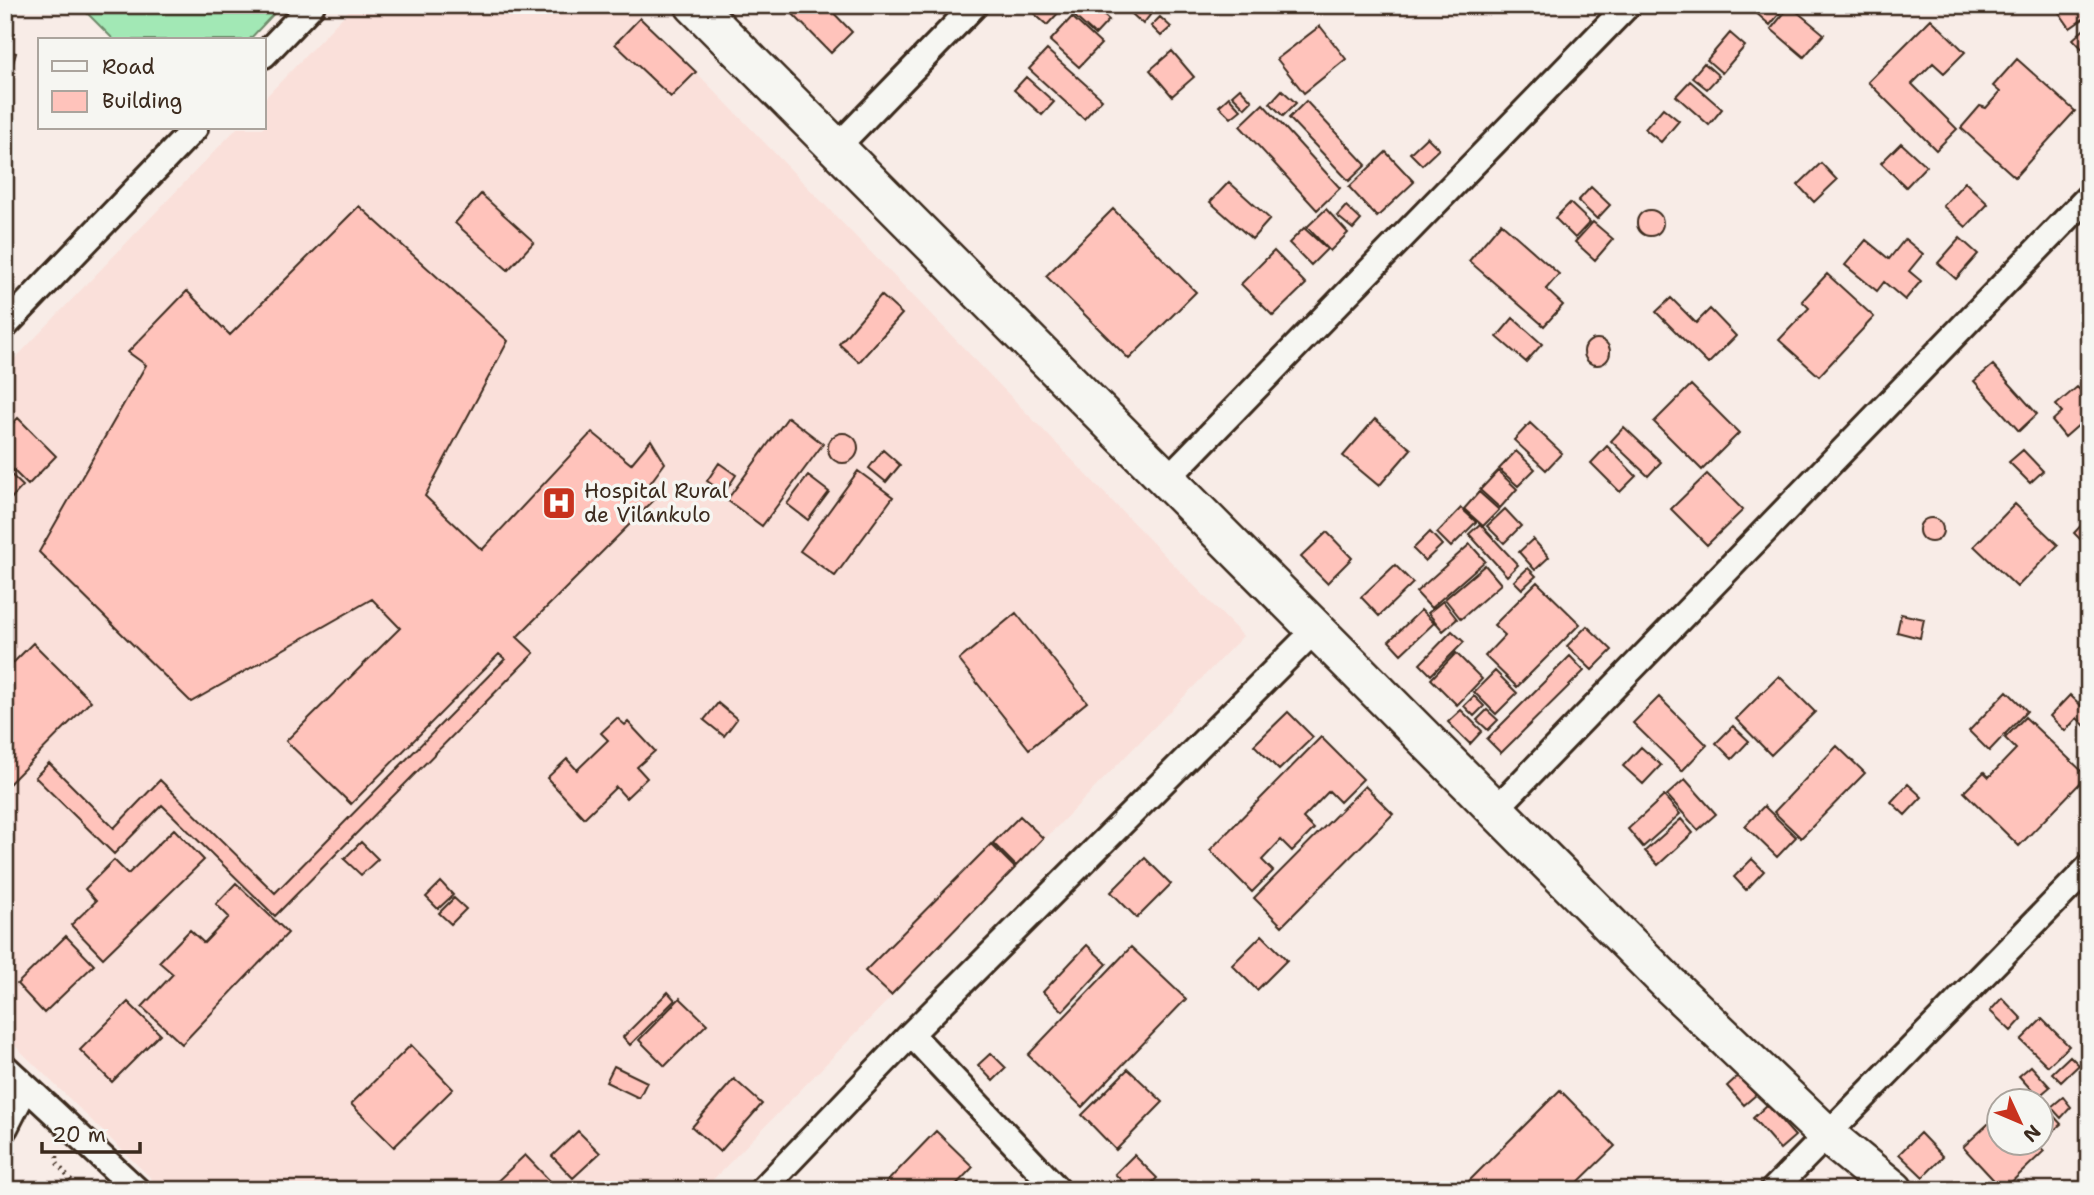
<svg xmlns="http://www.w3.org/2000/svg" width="2094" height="1195" viewBox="0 0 2094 1195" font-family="'Shantell Sans',sans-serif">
<rect width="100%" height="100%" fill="#f8ece7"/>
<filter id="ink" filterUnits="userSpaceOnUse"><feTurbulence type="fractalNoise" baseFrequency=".0143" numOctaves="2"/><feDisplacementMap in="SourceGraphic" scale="14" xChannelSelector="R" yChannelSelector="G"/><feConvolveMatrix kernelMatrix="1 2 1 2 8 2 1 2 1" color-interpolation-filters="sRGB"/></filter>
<g filter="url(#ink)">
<path fill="#fae0da" d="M354,5H627L696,72L1243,636L703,1190H163L5,1036V369L237,128H264V99Z"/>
<path fill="#a2e8b5" stroke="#6e896a" stroke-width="2" d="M79,5H282L249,40H114Z"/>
<path fill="#ffc3bb" stroke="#3b2a1e" stroke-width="2" d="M784,5H826L852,32L831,53Z
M1032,5H1053L1060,11L1047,25L1029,9Z
M1080,5H1092L1109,20L1095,35L1072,14Z
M1761,5H1785L1786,6L1770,25L1755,12Z
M2060,5H2089V15L2070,28L2056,8Z
M1140,6L1150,15L1143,24L1132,14Z
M1790,6L1824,34L1804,57L1771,29Z
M1072,17L1101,44L1079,67L1050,41Z
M1160,17L1171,27L1161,36L1151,26Z
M640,18L696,72L671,97L615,44Z
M1931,19L1965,52L1944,73L1933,63L1912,84L1957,129L1936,150L1868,82Z
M2089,25V56L2073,39Z
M1320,26L1346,59L1304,93L1277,59Z
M1730,33L1745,46L1722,73L1707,60Z
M5,50L16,53L5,90Z
M1047,50L1102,99L1084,119L1029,69Z
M1172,51L1194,77L1172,96L1150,70Z
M2017,59L2075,111L2015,177L1961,128L1980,106L1986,108L2000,92L1993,86Z
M1704,63L1719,76L1707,89L1692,77Z
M1026,77L1054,102L1042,115L1014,90Z
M1690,81L1722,109L1709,125L1676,96Z
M1240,88L1252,101L1245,108L1232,95Z
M1282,90L1296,103L1283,116L1270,103Z
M1229,97L1241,110L1231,118L1219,106Z
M1306,101L1366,165L1349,181L1289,118Z
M1263,104L1340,188L1317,210L1240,126Z
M1663,108L1679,121L1661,142L1645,129Z
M1427,137L1439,149L1422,165L1410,153Z
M1901,143L1926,166L1906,187L1881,163Z
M1386,152L1414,182L1377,217L1349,187Z
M1821,163L1837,180L1814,202L1798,185Z
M1229,182L1270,219L1252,239L1210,202Z
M1965,182L1988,204L1966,227L1943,206Z
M1591,187L1610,205L1597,219L1578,201Z
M481,194L534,242L508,270L455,223Z
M1570,203L1590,222L1575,238L1555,218Z
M359,206L508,341L425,496L482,550L592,432L631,464L651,440L665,463L648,486L657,497L517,637L534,653L275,916L162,805L114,854L35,777L49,763L114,828L160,780L275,893L505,659L499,654L351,804L286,741L400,628L372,599L191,702L39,552L146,365L128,352L187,291L230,335Z
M1346,206L1361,220L1353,229L1337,216Z
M1113,209L1196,292L1129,359L1046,276Z
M1326,209L1348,233L1330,251L1307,227Z
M1637 223a13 13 0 1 1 26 0a13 13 0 1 1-26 0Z
M1593,222L1613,239L1595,260L1575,242Z
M1501,223L1559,274L1546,289L1563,305L1544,326L1469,261Z
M1304,228L1327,249L1311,265L1289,243Z
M1960,238L1978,254L1956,279L1938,263Z
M1905,239L1923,254L1909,271L1921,281L1905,300L1884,282L1877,291L1845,265L1866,240L1889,259Z
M1274,251L1306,284L1273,316L1241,284Z
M1827,274L1874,317L1819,376L1779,340L1809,308L1802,301Z
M881,295L902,314L859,362L839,344Z
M1671,298L1696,323L1710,309L1736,336L1708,364L1656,312Z
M1513,318L1542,344L1526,362L1497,337Z
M1584 352a13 13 0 1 1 26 0a13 13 0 1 1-26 0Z
M1993,365L2037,414L2019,431L1974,381Z
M1691,385L1739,433L1702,470L1654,422Z
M2077,387L2084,394L2089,390V416L2065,437L2052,421L2062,412L2056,405Z
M788,417L823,444L762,526L727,500Z
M18,418L56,456L28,485L5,462V431Z
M1375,419L1411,449L1379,486L1343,456Z
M1530,423L1562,453L1546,470L1514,440Z
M1624,427L1661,462L1648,476L1611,441Z
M828 448a15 15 0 1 1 30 0a15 15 0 1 1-30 0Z
M1607,446L1636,476L1620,492L1591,463Z
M883,450L900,465L886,482L869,468Z
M2023,450L2043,471L2030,483L2009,462Z
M1516,451L1535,469L1518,486L1499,469Z
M719,463L736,475L724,493L707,481Z
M5,469L23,486L5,505Z
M858,471L893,497L835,576L800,551Z
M1498,471L1517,489L1500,508L1480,490Z
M1707,474L1743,510L1707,545L1671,509Z
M808,476L829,492L808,520L787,504Z
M1479,492L1499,510L1483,526L1464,509Z
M2015,504L2058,545L2017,587L1974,546Z
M1461,508L1476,522L1451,547L1437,533Z
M1505,509L1521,526L1504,543L1487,526Z
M1919 530a12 12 0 1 1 24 0a12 12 0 1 1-24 0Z
M2086,520L2089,522V538L2084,543L2074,533Z
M1480,524L1518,565L1507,576L1469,534Z
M1327,532L1352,558L1327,583L1301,557Z
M1430,532L1442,545L1425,561L1413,549Z
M1533,539L1549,557L1535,570L1519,552Z
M1470,544L1485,561L1431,608L1416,592Z
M1395,565L1413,583L1379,616L1361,597Z
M1485,565L1501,584L1461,619L1445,599Z
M1528,568L1536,576L1522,589L1514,581Z
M1537,582L1580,624L1517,687L1485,656L1505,635L1494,625Z
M1443,601L1457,619L1443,631L1428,613Z
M1421,610L1434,623L1401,654L1389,641Z
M1016,613L1087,702L1029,749L959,660Z
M1901,614L1924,619L1920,638L1897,632Z
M1587,626L1612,650L1592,670L1567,646Z
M1452,631L1464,642L1431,675L1420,664Z
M33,643L91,701L5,788V671Z
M1456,653L1482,679L1457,705L1431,679Z
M1570,656L1584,671L1501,753L1487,739Z
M1495,671L1517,693L1496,714L1474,692Z
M1779,676L1815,712L1771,755L1736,719Z
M2007,691L2027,711L1989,751L1969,731Z
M2070,695L2089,713V730L2077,718L2065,731L2050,716Z
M1474,696L1484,706L1474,716L1464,706Z
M1659,697L1707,745L1682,771L1633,723Z
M718,703L737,719L724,736L704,720Z
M1461,710L1482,731L1470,744L1448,722Z
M1487,710L1498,720L1488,730L1477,720Z
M1288,712L1313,737L1279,770L1254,745Z
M2025,717L2087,776L2019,846L1964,792L1984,772L1989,777L2016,749L2005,738Z
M617,718L625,725L628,722L655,751L637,767L647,778L626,798L616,787L584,818L547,778L567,759L577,770L608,740L601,733Z
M1733,726L1749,741L1732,759L1716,743Z
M1321,737L1363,779L1340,802L1329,791L1303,818L1314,829L1292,851L1281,840L1262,860L1273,871L1252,892L1210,850Z
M1837,746L1865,773L1801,838L1774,812Z
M1641,747L1661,765L1643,784L1623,766Z
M1685,779L1716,814L1698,830L1667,795Z
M1908,784L1922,797L1905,815L1891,802Z
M1365,786L1393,814L1282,926L1254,898Z
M1664,796L1680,814L1643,847L1628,829Z
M1764,806L1796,837L1777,857L1745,826Z
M1020,816L1043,838L1016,866L993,843Z
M1681,819L1693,833L1658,865L1645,851Z
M174,829L204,860L103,958L71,925L96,901L85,889L114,860L128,874Z
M361,842L378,859L361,875L344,859Z
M991,844L1015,868L891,995L865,971Z
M1145,858L1171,884L1137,918L1111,892Z
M1752,859L1764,871L1746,890L1734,877Z
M441,882L453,895L438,909L426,897Z
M236,883L288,933L182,1044L142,1007L173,974L159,962L190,930L204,943L229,917L216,904Z
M454,898L466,909L451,924L439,913Z
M1262,935L1287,960L1257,990L1232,965Z
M66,936L94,965L44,1013L17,984Z
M1087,945L1107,964L1063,1011L1043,992Z
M1131,947L1186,999L1082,1107L1028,1055Z
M668,992L675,1000L630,1045L623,1037Z
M680,998L707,1024L665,1066L639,1040Z
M2002,998L2022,1019L2011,1031L1990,1011Z
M128,1002L160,1034L112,1082L80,1050Z
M2042,1019L2069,1046L2048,1066L2021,1040Z
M411,1045L453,1089L394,1147L351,1104Z
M991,1053L1006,1068L993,1081L978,1065Z
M2070,1056L2079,1065L2061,1082L2052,1073Z
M614,1066L647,1082L639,1098L606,1082Z
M2031,1066L2050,1087L2038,1097L2019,1076Z
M1128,1069L1163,1102L1116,1150L1082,1115Z
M1738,1076L1756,1095L1744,1105L1727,1086Z
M734,1079L762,1104L720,1152L692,1127Z
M1560,1090L1615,1146L1570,1190H1460Z
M2063,1097L2071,1107L2061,1118L2051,1107Z
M2042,1103L2061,1124L2043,1140L2042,1138Z
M1767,1105L1795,1136L1780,1149L1753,1118Z
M2000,1113V1142H2036L2044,1151L2003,1190L1963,1147Z
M578,1131L600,1153L573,1178L552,1156Z
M936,1131L973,1167L951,1190H879Z
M1920,1133L1943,1157L1923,1177L1899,1154Z
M525,1155L552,1183L545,1190H488Z
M1134,1155L1157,1178L1145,1190H1131L1115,1174Z"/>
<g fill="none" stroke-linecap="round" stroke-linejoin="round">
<g stroke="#3b2a1e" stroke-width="30">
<path id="street" d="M264,55L312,5
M836,148L975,5
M5,326L195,128
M1167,479L1628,5
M1496,809L2089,196
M911,1034L1058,1190
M5,1067L137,1190
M5,1128L26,1087
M762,1190L911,1034L1316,629
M1773,1190L2089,867"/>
</g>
<g stroke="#3b2a1e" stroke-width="42">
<path id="secondary" d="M694,5L1671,986L1827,1135L1894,1190"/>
</g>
<path stroke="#3b2a1e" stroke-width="4.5" stroke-dasharray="2 5" stroke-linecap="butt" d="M57,1156V1163L78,1190"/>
<use href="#street" stroke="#f6f6f2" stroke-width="24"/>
<use href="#secondary" stroke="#f6f6f2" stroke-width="37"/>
</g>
</g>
<defs>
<g id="hospital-square" transform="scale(1.75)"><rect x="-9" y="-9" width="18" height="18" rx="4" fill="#c8321e" stroke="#f6f6f2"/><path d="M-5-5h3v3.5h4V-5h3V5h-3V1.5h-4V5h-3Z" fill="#fff"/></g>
</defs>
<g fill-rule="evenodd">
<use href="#hospital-square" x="559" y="503"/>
</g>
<g text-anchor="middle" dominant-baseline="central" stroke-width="7" stroke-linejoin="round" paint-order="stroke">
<g font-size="21" fill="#3b2a1e" stroke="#f6f6f2" text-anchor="start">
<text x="584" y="491">Hospital Rural<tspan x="584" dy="24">de Vilankulo</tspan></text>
</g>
</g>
<rect width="2094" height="1195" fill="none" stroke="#f6f6f2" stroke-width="28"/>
<rect x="14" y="14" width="2066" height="1167" fill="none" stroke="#3b2a1e" stroke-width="2.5" filter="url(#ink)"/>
<rect x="38" y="38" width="228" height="91" fill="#f6f6f2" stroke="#aba49d" stroke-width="2"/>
<rect x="52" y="61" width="35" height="10" fill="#f6f6f2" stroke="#aba49d" stroke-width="2"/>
<text x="102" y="74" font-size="21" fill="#3b2a1e">Road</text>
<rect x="52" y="91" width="35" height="21" fill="#ffc3bb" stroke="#aba49d" stroke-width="2"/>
<text x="102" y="108" font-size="21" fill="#3b2a1e">Building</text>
<g transform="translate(2020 1122) rotate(134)"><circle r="33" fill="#f6f6f2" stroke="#aba49d" stroke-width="2"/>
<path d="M0-5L12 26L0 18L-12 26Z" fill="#c8321e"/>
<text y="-10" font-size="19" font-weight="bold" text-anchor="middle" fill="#3b2a1e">N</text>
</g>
<path d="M42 1142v10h98v-10" fill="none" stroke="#3b2a1e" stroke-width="3.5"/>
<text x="52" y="1142" font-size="21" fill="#3b2a1e" stroke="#f6f6f2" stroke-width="5" paint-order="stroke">20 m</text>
</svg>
